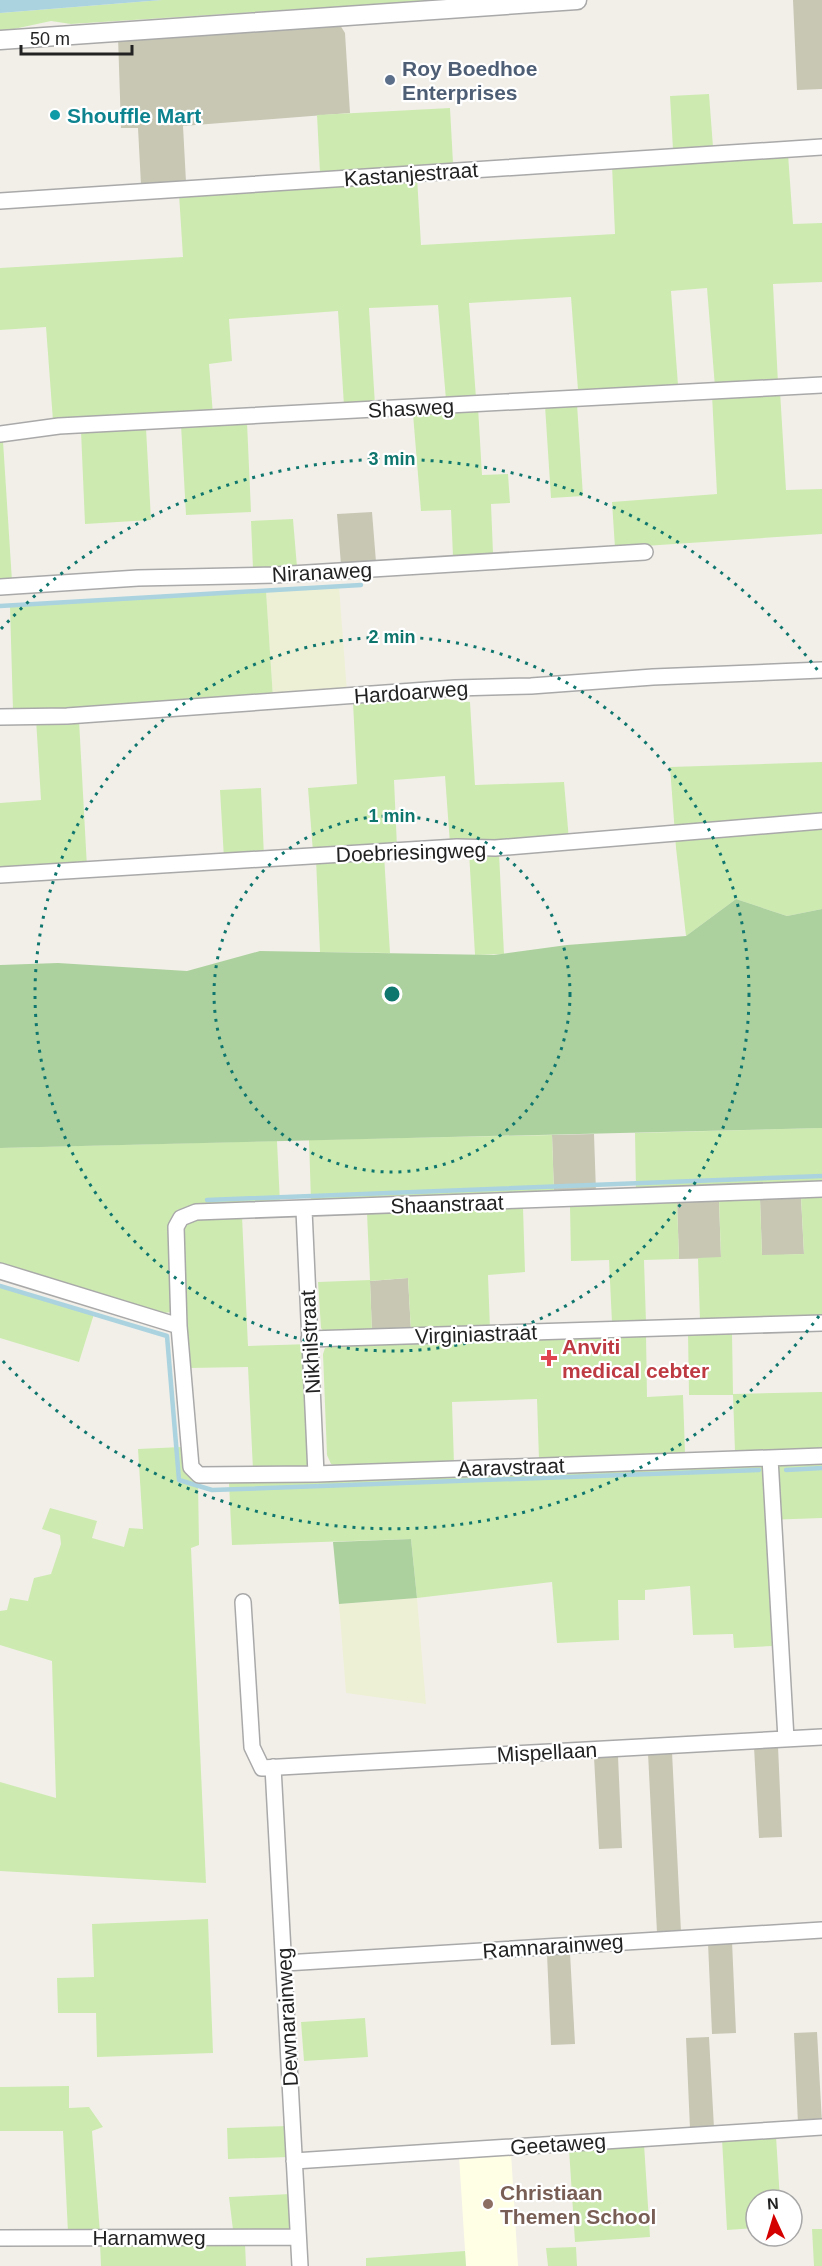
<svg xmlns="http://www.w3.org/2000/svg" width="822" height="2266" viewBox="0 0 822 2266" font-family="Arial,sans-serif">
<rect width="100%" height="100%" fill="#f2efe9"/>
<path fill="#ffffe5" d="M511,2153L518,2266H466L459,2156Z"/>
<path fill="#c7c7b4" d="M793,0H822V89L797,90Z
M340,25L345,33L350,113L183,126L186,182L141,185L138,128H121L118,37Z
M372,512L376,562L341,565L337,514Z
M594,1134L596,1192L554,1194L552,1135Z
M801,1197L804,1254L762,1256L760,1199Z
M719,1200L721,1258L679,1259L677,1202Z
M408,1278L411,1331L372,1333L370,1281Z
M778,1746L782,1837L759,1838L754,1747Z
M672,1752L681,1932L657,1933L648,1753Z
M618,1756L622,1848L599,1849L594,1757Z
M732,1941L736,2033L712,2034L708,1943Z
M570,1953L575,2044L551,2045L547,1954Z
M817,2032L822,2123L798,2124L794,2033Z
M709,2037L714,2128L690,2129L686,2038Z"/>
<path fill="#eef0d5" d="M339,586L347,692L273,698L266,591Z
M417,1598L426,1704L346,1693L339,1604Z"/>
<path fill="#cdebb0" d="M162,0H440L71,24L51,21L0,32V13Z
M709,94L713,147L673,150L670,96Z
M450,108L453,163L320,173L317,115Z
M788,154L793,224L822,223V282L773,284L778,383L715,387L707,288L671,291L678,385L578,390L571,297L469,303L476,398L446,400L438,305L369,308L375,405L344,406L338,311L229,319L232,361L209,364L213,415L53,421L46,327L0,330V268L183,257L179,194L417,177L421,245L615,234L612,165Z
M780,391L786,490L822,489V534L615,548L612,502L717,494L712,395Z
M577,404L583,496L551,498L545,406Z
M478,407L482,475L508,474L510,503L491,504L493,553L453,557L451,510L421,511L413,414Z
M247,422L251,512L186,515L181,425Z
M146,428L151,520L85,524L81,431Z
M0,441H3L12,581L0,582Z
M293,519L297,567L253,569L251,521Z
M266,591L273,698L13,711L10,606Z
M419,696L470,702L475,785L564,782L569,840L450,844L445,776L394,780L397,847L313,852L308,788L357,784L353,702Z
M36,719L79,720L87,867L0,871V803L41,800Z
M822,762V909L787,916L736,899L686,936L676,848L670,767Z
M261,788L264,857L224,859L220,790Z
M469,852L499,853L504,954L475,955Z
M384,855L390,953L320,952L316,859Z
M822,1128V1182L636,1190L635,1133Z
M552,1135L554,1194L311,1202L309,1140Z
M277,1141L280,1203L193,1205L177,1210L170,1228L171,1312L164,1313L0,1263V1148Z
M822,1196V1318L700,1321L698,1258L721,1257L719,1200L760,1199L762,1255L804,1254L801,1197Z
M677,1202L679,1259L644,1260L646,1322L612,1323L609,1260L571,1261L570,1206Z
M523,1207L525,1272L488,1275L490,1329L411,1331L408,1278L370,1281L372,1333H325L321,1328L318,1282L370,1280L367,1213Z
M242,1216L248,1346L310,1344L315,1459L307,1469L253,1470L248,1367L189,1368L183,1231L186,1222L196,1218Z
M0,1286L94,1314L79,1362L0,1338Z
M732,1333L733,1394L822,1392V1448L735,1452L733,1395H689L688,1334Z
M646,1334L647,1397L683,1395L685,1453L539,1460L537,1399L452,1402L454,1464L340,1467L331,1464L327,1455L323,1354L325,1348L336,1345Z
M181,1447L187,1470L198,1480L199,1545L191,1548L206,1883L0,1871V1782L56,1798L52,1661L0,1645V1611L7,1610L10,1598L28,1601L34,1578L51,1574L61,1544L60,1535L42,1529L50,1508L97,1521L92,1538L124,1547L129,1528L143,1529L138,1449Z
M822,1462V1518L766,1520L772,1646L734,1648L733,1634L693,1635L690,1586L645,1590V1600H618L619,1640L557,1643L552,1582L417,1598L411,1539L232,1545L229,1483Z
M208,1919L213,2053L97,2057L96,2013H58L57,1978L94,1977L92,1924Z
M365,2018L368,2057L304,2061L301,2022Z
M69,2086V2108L89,2107L103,2127L92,2131L100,2233H68L63,2131H0V2087Z
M288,2126L289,2157L228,2159L227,2128Z
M776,2136L780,2200H756V2228L727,2230L722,2139Z
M644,2144L650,2237L575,2242L569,2149Z
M291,2194L292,2227L286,2231L233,2230L229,2197Z
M812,2229H822V2266H814Z
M245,2243L246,2266H101L100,2244Z
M576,2247L577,2266H548L546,2248Z
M465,2251L466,2266H366V2258Z"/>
<path fill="#add19e" d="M736,899L787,916L822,909V1128L0,1148V965L58,963L187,971L260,951L494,955L567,945L686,936Z
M411,1539L417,1598L339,1604L333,1542Z"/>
<path fill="#aad3df" d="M0,0H162L0,13Z"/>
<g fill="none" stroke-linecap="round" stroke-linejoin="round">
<path stroke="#aad3df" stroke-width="4.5" d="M0,606L361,585
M207,1200L822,1176
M0,1286L167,1336L179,1480L212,1490L759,1470
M786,1470L822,1468"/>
<g stroke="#a9a9a9" stroke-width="18">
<path id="minor" d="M0,201L822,147
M0,434L59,426L822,385
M0,587L138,578L275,575L645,552
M0,717L67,716L455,688L531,686L653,677L822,670
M0,875L457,847L495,848L822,821
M822,1189L196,1212L181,1218L176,1227L179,1326L191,1467L199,1475L316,1474L822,1456
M304,1210L316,1474
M0,1271L179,1326
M309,1339L822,1323
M770,1458L786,1739
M243,1602L252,1747L262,1768L822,1737
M273,1767L300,2266
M285,1963L822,1930
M294,2161L822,2127
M0,2238L298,2237"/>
</g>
<g stroke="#a9a9a9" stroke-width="21">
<path id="tertiary" d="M0,40L577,0"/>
</g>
<use href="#minor" stroke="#fff" stroke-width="15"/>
<use href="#tertiary" stroke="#fff" stroke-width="18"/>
</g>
<g fill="none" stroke="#0f766e" stroke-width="3" stroke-dasharray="3 6">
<circle cx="392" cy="994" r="178"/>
<circle cx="392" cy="994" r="357"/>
<path d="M819 1316A535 535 0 0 1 1 1359M1 629A535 535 0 0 1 819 672"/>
</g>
<circle fill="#5c6f8a" stroke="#fff" stroke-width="2" cx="390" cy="80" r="6"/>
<circle fill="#0f9aa8" stroke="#fff" stroke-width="2" cx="55" cy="115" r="6"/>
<path fill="#e0444e" stroke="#fff" stroke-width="2" d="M546 1349h6v6h6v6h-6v6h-6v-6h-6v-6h6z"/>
<circle fill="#8d6e63" stroke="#fff" stroke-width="2" cx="488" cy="2204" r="6"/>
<g text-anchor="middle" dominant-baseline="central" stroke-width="4.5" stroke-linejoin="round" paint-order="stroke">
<g font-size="21" font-weight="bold" fill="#4e5e75" stroke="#fff" text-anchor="start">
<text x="402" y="68">Roy Boedhoe<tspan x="402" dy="24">Enterprises</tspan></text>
</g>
<g font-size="21" font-weight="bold" fill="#0d838f" stroke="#fff" text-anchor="start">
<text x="67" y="115">Shouffle Mart</text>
</g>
<g font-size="21" fill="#222" stroke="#fff">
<text transform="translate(411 174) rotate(-4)">Kastanjestraat</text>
<text transform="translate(411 408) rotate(-3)">Shasweg</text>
<text transform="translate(322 572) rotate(-3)">Niranaweg</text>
<text transform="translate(411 692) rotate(-4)">Hardoarweg</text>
<text transform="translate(411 852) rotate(-2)">Doebriesingweg</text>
<text transform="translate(447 1204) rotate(-2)">Shaanstraat</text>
<text transform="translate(476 1334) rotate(-2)">Virginiastraat</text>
<text transform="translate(310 1342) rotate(-93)">Nikhilstraat</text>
<text transform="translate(511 1467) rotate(-2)">Aaravstraat</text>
<text transform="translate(547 1752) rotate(-3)">Mispellaan</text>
<text transform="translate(553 1946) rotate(-4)">Ramnarainweg</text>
<text transform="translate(287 2017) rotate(-93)">Dewnarainweg</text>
<text transform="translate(558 2144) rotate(-4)">Geetaweg</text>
<text x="149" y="2237">Harnamweg</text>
</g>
<g font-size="21" font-weight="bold" fill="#be3a42" stroke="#fff" text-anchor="start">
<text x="562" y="1346">Anviti<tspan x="562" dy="24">medical cebter</tspan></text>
</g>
<g font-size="21" font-weight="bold" fill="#785e54" stroke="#fff" text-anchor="start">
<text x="500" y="2192">Christiaan<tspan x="500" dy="24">Themen School</tspan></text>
</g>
</g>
<circle cx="392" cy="994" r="9" fill="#0f766e" stroke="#fff" stroke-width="3"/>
<g font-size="18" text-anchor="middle" font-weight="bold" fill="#0f766e" stroke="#fff" stroke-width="4.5" stroke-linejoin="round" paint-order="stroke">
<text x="392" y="465">3 min</text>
<text x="392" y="643">2 min</text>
<text x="392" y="822">1 min</text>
</g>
<g transform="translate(774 2218) rotate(356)"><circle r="28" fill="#ffffff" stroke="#a7a7a7" stroke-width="1.5"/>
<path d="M0-4.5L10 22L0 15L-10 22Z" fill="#d40000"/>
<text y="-9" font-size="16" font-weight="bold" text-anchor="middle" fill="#222222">N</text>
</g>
<path d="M21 45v9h111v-9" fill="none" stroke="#222222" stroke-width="3"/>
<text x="30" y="45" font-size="18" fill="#222222" stroke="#ffffff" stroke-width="4.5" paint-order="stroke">50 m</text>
</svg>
